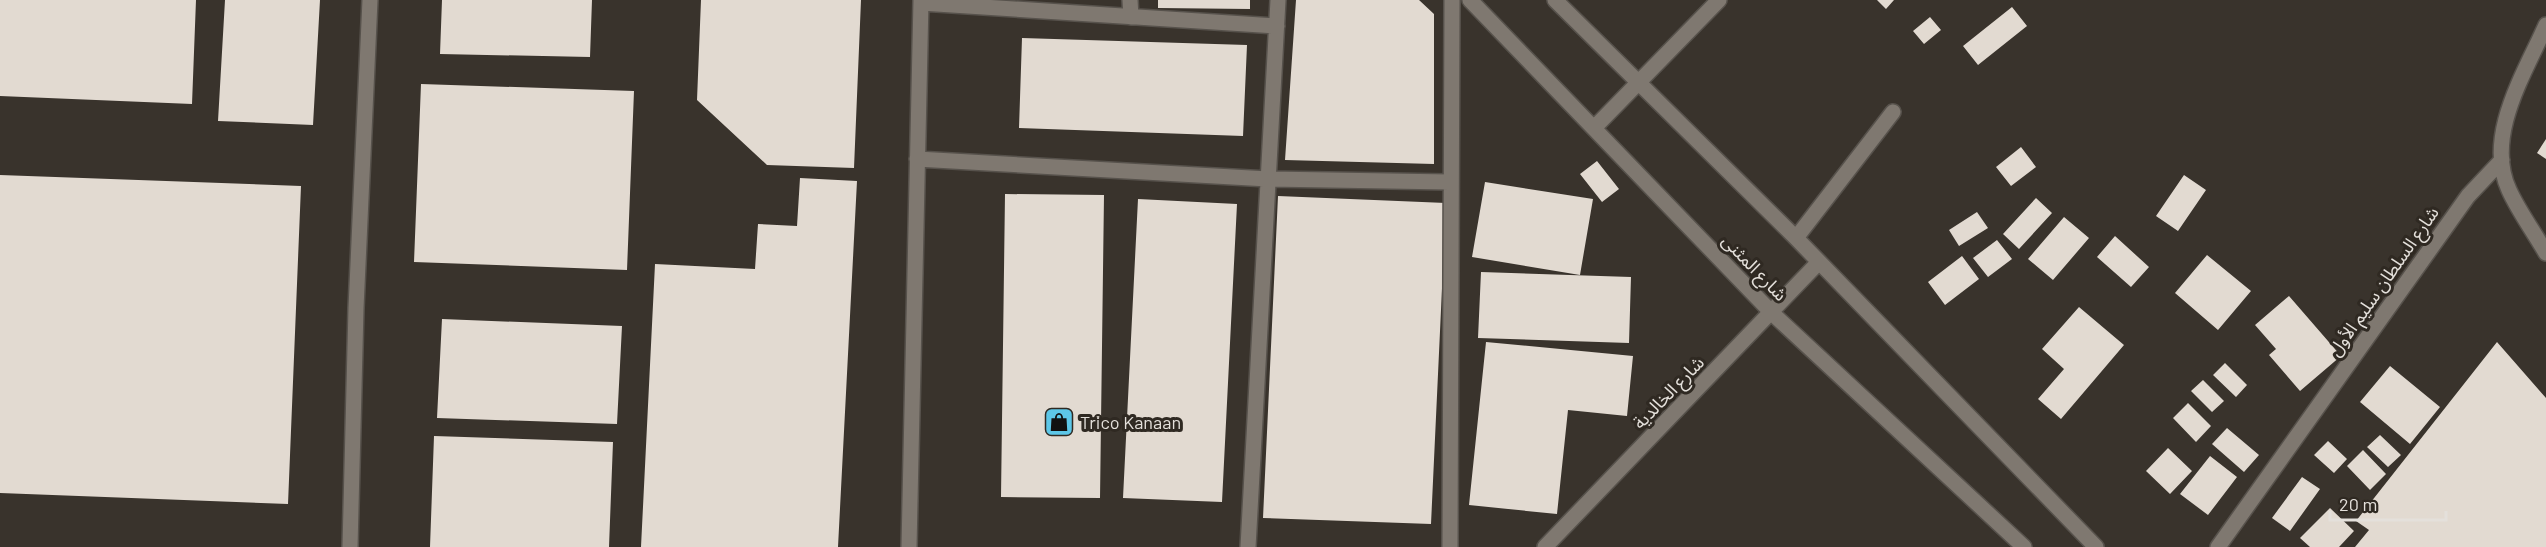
<svg xmlns="http://www.w3.org/2000/svg" width="2546" height="547" viewBox="0 0 2546 547" font-family="Barlow,'Noto Sans Arabic',sans-serif">
<rect width="100%" height="100%" fill="#39332c"/>
<path fill="#e2dad1" d="M0,0H196L192,104L0,96Z
M225,0H320L313,125L218,121Z
M442,0H592L590,57L440,54Z
M701,0H861L854,168L767,165L697,100Z
M1158,0H1250V9L1158,8Z
M1296,0H1419L1434,14V164L1285,160Z
M1877,0H1894L1886,9Z
M2012,7L2027,26L1978,65L1963,46Z
M1930,17L1941,30L1924,44L1913,31Z
M1022,38L1247,45L1243,136L1019,128Z
M421,84L634,91L627,270L414,262Z
M2546,139V159L2537,153Z
M2021,147L2036,167L2011,186L1996,167Z
M1597,161L1619,189L1602,202L1580,174Z
M0,175L301,186L288,504L0,493Z
M2184,175L2206,190L2178,231L2156,216Z
M800,178L857,181L838,547H641L655,264L755,269L758,224L797,226Z
M1485,182L1593,199L1580,275L1472,257Z
M1005,194L1104,195L1100,498L1001,497Z
M1278,196L1446,203L1431,524L1263,518Z
M2036,198L2052,213L2019,249L2003,234Z
M1138,199L1237,204L1222,502L1123,498Z
M1977,212L1988,228L1959,246L1949,230Z
M2064,217L2089,238L2053,280L2028,259Z
M2115,236L2149,267L2131,287L2097,257Z
M1997,240L2012,259L1988,277L1973,258Z
M2207,255L2251,291L2218,330L2175,293Z
M1962,256L1979,279L1945,305L1928,282Z
M1481,272L1631,277L1629,343L1478,338Z
M2289,296L2341,356L2300,391L2269,355L2276,349L2255,325Z
M2079,307L2124,345L2061,419L2038,399L2064,369L2042,349Z
M442,319L622,326L617,424L437,418Z
M1486,342L1633,356L1627,416L1568,410L1557,514L1469,505Z
M2497,342L2546,398V547H2355L2369,530L2356,521Z
M2225,363L2247,385L2236,397L2213,375Z
M2390,366L2440,407L2410,444L2360,402Z
M2203,380L2224,401L2212,412L2191,391Z
M2188,403L2211,426L2196,442L2173,418Z
M2227,428L2259,455L2244,472L2212,444Z
M2380,435L2401,455L2388,467L2367,447Z
M434,436L613,442L609,547H430Z
M2328,441L2347,459L2334,473L2314,455Z
M2168,448L2192,471L2170,494L2146,471Z
M2363,450L2386,474L2370,490L2347,466Z
M2210,456L2237,477L2208,515L2180,494Z
M2302,477L2320,489L2290,531L2272,518Z
M2330,508L2354,531L2339,547H2310L2300,538Z"/>
<g fill="none" stroke-linecap="round" stroke-linejoin="round">
<g stroke="#57524c" stroke-width="18">
<path id="minor" d="M1130,0L1131,17
M1470,0L1773,314L2024,547
M1555,0L1796,238L2096,547
M921,3L1277,26
M2546,25C2525,73 2484,136 2509,190C2519,212 2534,232 2546,253
M1594,128L1719,0
M917,159L1268,179L1449,182
M1796,238L1893,112
M350,547L356,308L370,0
M909,547L921,0
M1248,547L1278,0
M1450,547L1452,0
M1545,547L1818,263
M2218,547L2468,196L2502,160"/>
</g>
<use href="#minor" stroke="#7f7870" stroke-width="15"/>
</g>
<defs>
<g id="shop-square" transform="scale(1.5)"><rect x="-9" y="-9" width="18" height="18" rx="4" fill="#5dc7e8" stroke="#2f2922"/><path d="M-5-2.5h2.3a2.7 3.5 0 0 1 5.4 0H5L5.5 6h-11ZM-1.5-2.5h3a1.5 2.3 0 0 0-3 0Z" fill="#111"/></g>
</defs>
<g fill-rule="evenodd">
<use href="#shop-square" x="1059" y="422"/>
</g>
<g text-anchor="middle" dominant-baseline="central" stroke-width="6" stroke-linejoin="round" paint-order="stroke">
<g font-size="18" fill="#e4e0db" stroke="#2f2922">
<text transform="translate(1755 267) rotate(46)">شارع المثنى</text>
<text transform="translate(2383 281) rotate(-55)">شارع السلطان سليم الأول</text>
<text transform="translate(1668 392) rotate(-46)">شارع الخالدية</text>
</g>
<g font-size="18" fill="#e4e0db" stroke="#2f2922" text-anchor="start">
<text x="1080" y="422">Trico Kanaan</text>
</g>
</g>
<path d="M2330 511v9h116v-9" fill="none" stroke="#e4e0db" stroke-width="3"/>
<text x="2339" y="511" font-size="18" fill="#e4e0db" stroke="#2f2922" stroke-width="4.5" paint-order="stroke">20 m</text>
</svg>
